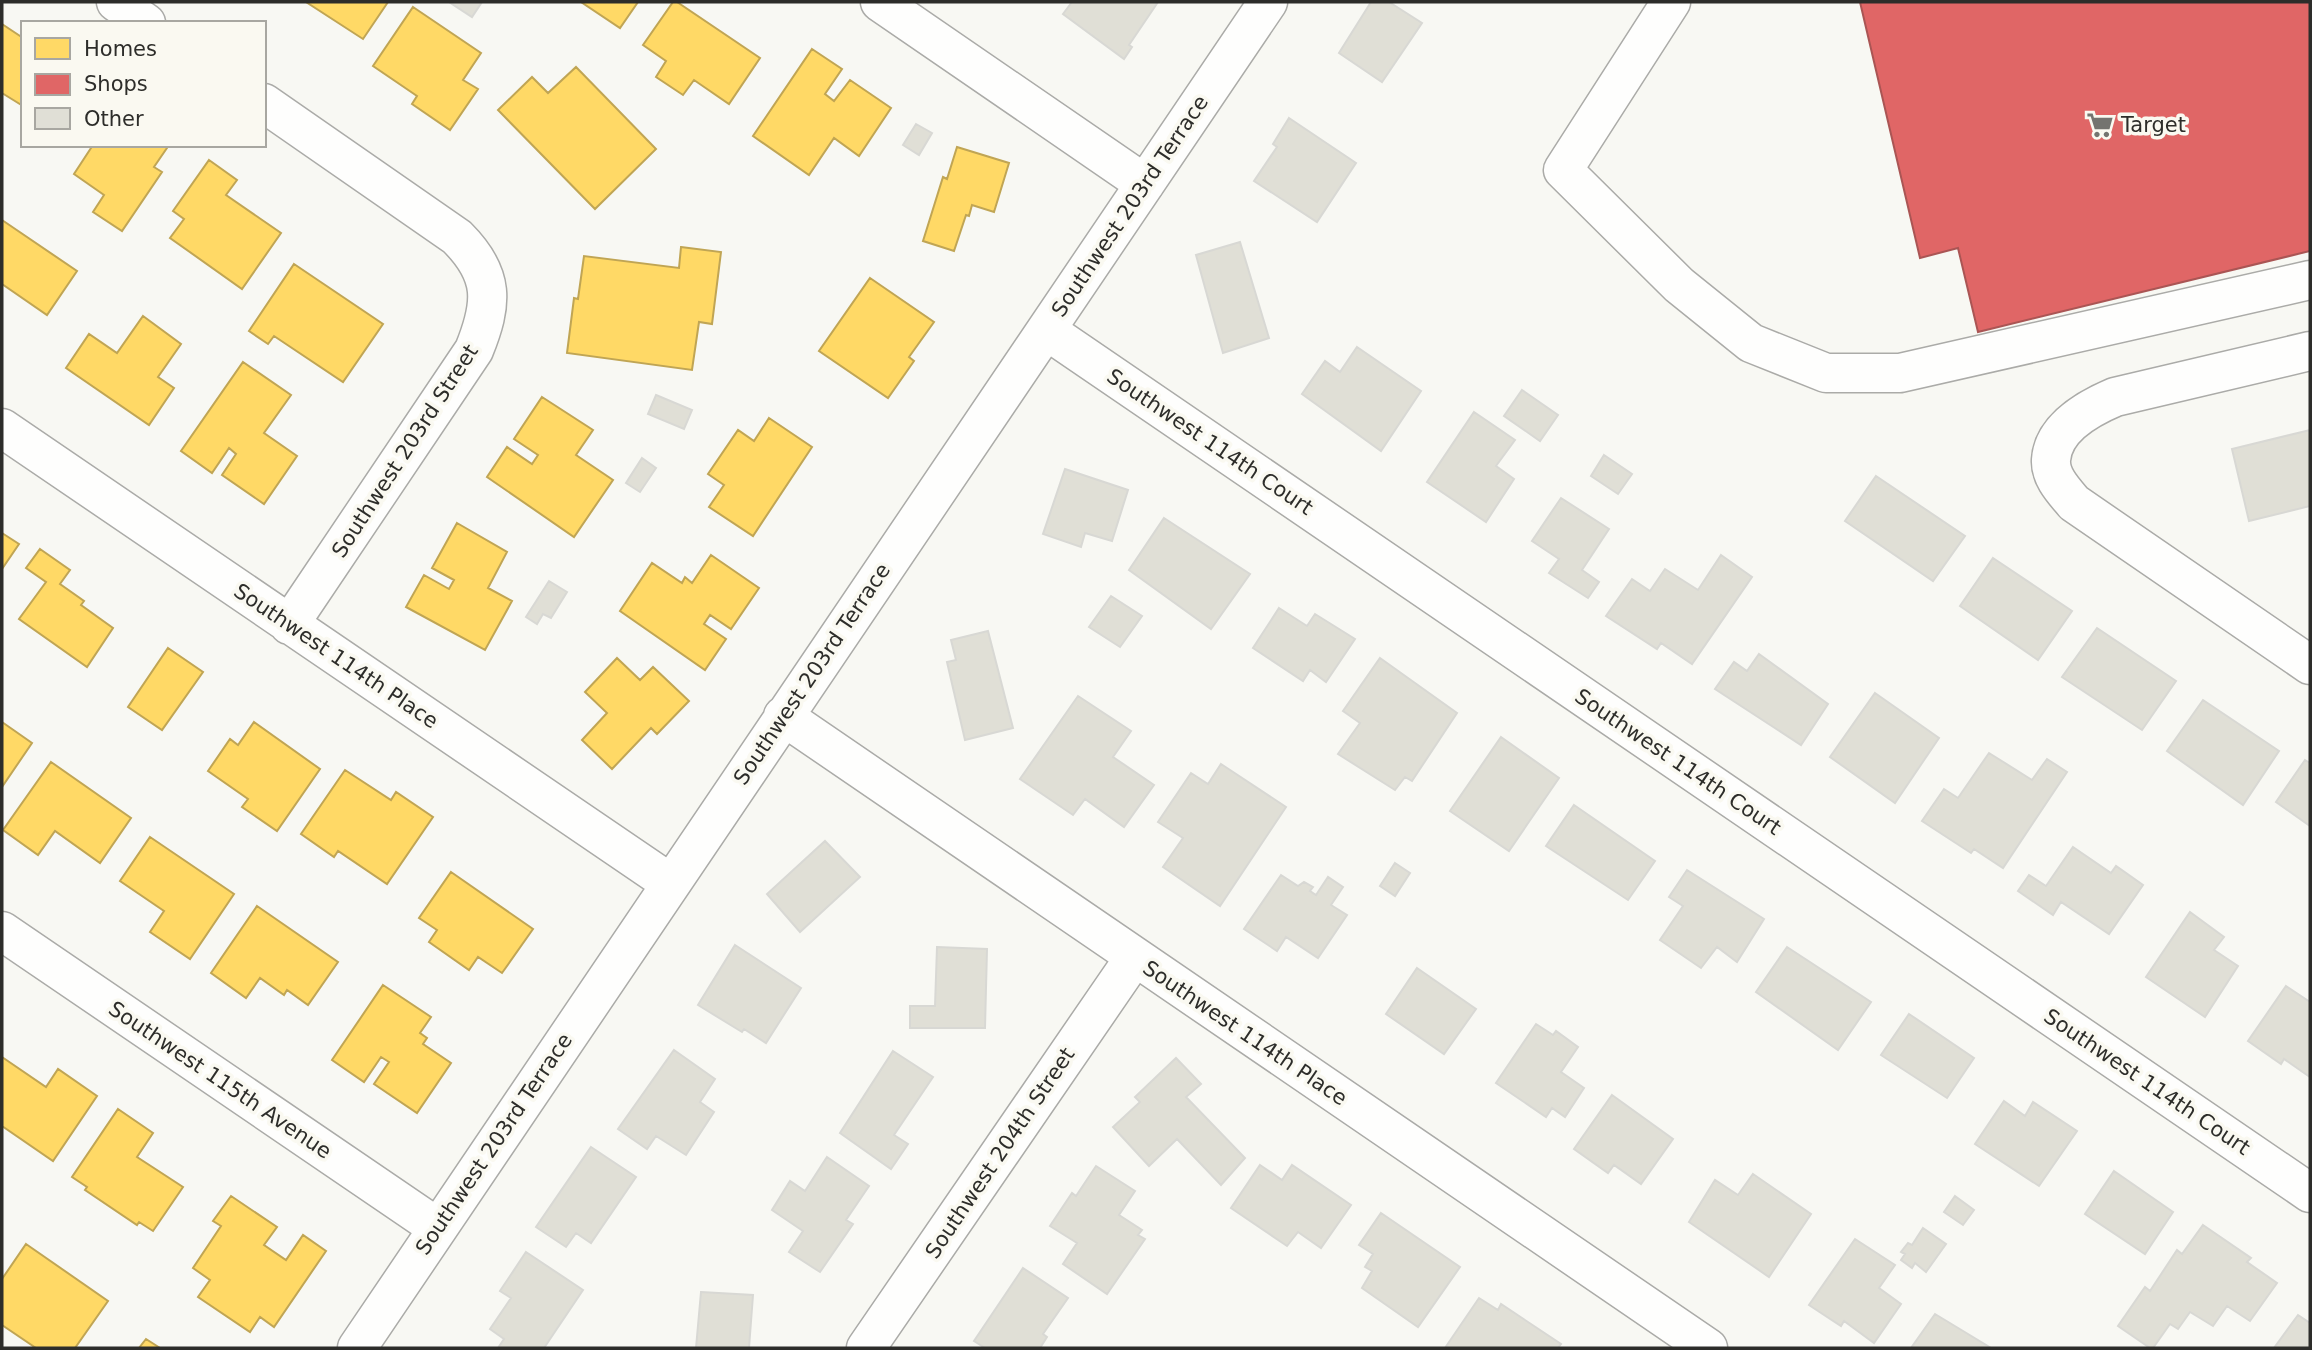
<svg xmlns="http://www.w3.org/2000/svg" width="2312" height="1350" viewBox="0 0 2312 1350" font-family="'DejaVu Sans',sans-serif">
<rect width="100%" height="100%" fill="#f8f8f3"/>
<path fill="#ffd966" stroke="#c0a554" stroke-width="2" d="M306,2H388L363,39Z
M581,2H638L620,28Z
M673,2H677L760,58L729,104L694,80L683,95L656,77L666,61L643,45Z
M413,7L481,53L463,80L478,89L450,130L412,104L417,96L373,66Z
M2,24L23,38V106L2,93Z
M812,49L842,69L825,94L834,101L850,80L891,108L859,156L834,138L809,175L753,136Z
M576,67L656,149L595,209L498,110L532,77L548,93Z
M93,145H169L154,167L162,172L122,231L93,212L104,195L74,174Z
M957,147L1009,163L994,212L972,205L969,216L966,215L954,251L923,241L943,177L947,179Z
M209,160L237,180L226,195L281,233L242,289L170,238L184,219L173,211Z
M2,220L77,271L47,315L2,284Z
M681,247L721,252L712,324L699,322L692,370L567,353L574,298L578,299L584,256L679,268Z
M294,264L383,324L343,382L274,336L268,344L249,331Z
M870,278L934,322L909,357L914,361L888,398L819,351Z
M143,316L181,344L158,377L174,388L149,425L66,368L89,334L117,353Z
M243,362L291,395L264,433L297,456L264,504L222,475L236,454L229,448L212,473L181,451Z
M542,397L593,430L576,455L613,480L574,537L487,477L507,447L532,464L538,455L514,439Z
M769,418L812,447L753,536L709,507L724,485L708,474L738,430L754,441Z
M457,523L507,552L488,588L512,601L485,650L406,607L424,575L449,589L454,580L432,568Z
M2,533L19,544L2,569Z
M40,549L70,570L60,584L84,601L81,605L113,628L87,667L19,619L46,582L26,568Z
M711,555L759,588L731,629L710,615L704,624L726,639L705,670L620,611L652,563L682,583L685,577L692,583Z
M168,648L203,672L162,730L128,707Z
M617,658L640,680L653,667L689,701L657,734L651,728L612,769L582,740L607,713L585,692Z
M2,722L32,743L2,787Z
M254,722L320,769L277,831L242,807L248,799L208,771L230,739L238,745Z
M51,762L131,818L100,863L55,831L38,855L3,830Z
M345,770L391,800L396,792L433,817L387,884L338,851L334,857L301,834Z
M150,837L234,894L190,959L150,932L164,911L120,881Z
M451,872L533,929L502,973L478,957L469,970L429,942L437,930L419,918Z
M257,906L338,962L308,1005L287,990L284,995L260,978L246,998L211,973Z
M383,985L431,1017L420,1033L427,1038L423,1044L451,1063L417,1113L374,1084L389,1062L381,1057L364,1082L332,1060Z
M2,1057L46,1087L58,1069L97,1096L53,1161L2,1126Z
M118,1109L153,1133L137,1157L183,1187L153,1231L139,1222L137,1225L85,1190L87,1187L72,1177Z
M231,1196L277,1227L264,1245L286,1260L303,1235L326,1251L274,1327L260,1317L250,1332L198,1297L210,1280L193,1268L221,1226L213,1221Z
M26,1244L108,1301L75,1348H36L2,1325V1279Z
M146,1339L160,1348H139Z"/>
<path fill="#e06666" stroke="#aa5554" stroke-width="2" d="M1860,2H2310V251L1978,332L1958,248L1920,258Z"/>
<path fill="#e0dfd6" stroke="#d8d8d4" stroke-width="2" d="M449,2H482L472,17Z
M1072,2H1158L1129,45L1132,47L1124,59L1063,14Z
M1371,2H1389L1422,23L1382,82L1339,53Z
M1289,118L1356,163L1317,222L1254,181L1277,147L1273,144Z
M916,124L932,133L919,155L903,145Z
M1240,242L1269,338L1223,353L1196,255Z
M1357,347L1421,391L1381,451L1302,394L1325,361L1340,372Z
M1522,390L1558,415L1540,441L1504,416Z
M656,395L692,410L684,429L648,414Z
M1474,412L1515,440L1496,466L1514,479L1486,522L1427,482Z
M2310,430V506L2249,521L2232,449Z
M1604,455L1632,474L1618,494L1591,476Z
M642,458L656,468L640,492L626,483Z
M1065,469L1128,490L1112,541L1085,533L1081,547L1043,534Z
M1876,476L1965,536L1933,581L1845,521Z
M1561,498L1609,529L1582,570L1599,582L1588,598L1549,573L1559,559L1532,541Z
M1164,518L1250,574L1211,629L1129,570Z
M1721,555L1752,577L1692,664L1661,643L1657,649L1606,616L1632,579L1650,591L1665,569L1698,590Z
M1993,558L2072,611L2038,660L1960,606Z
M549,581L567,592L551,618L543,614L537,624L526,617Z
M1111,596L1142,616L1120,647L1089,627Z
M1279,608L1307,626L1315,614L1355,639L1326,682L1310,670L1303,681L1253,648Z
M2097,628L2176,681L2142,730L2062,677Z
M988,631L1013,728L965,740L947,662L956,660L951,640Z
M1759,654L1828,704L1801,745L1715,689L1734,662L1747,671Z
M1380,658L1457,713L1412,781L1405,777L1395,790L1338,754L1360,723L1343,711Z
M1875,693L1939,738L1895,803L1830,757Z
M1078,696L1131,731L1113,757L1154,785L1124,827L1085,799L1073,815L1020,779Z
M2203,700L2279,751L2243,805L2167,751Z
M1501,737L1559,778L1509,851L1450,811Z
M1989,753L2032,780L2047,759L2067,772L2003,868L1974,849L1971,853L1922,821L1944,789L1958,798Z
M2305,760L2310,763V826L2276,802Z
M1221,764L1286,807L1220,906L1163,867L1183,838L1158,822L1191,773L1208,784Z
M1574,805L1655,861L1628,900L1546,846Z
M825,841L860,877L800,932L767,894Z
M2073,847L2111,873L2116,866L2143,885L2109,934L2061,902L2053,915L2018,891L2029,875L2046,886Z
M1395,863L1410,873L1395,896L1380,886Z
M1687,870L1764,919L1737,962L1717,947L1701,968L1660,940L1683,906L1669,897Z
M1281,875L1298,886L1304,882L1313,887L1310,891L1316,895L1328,877L1343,887L1331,905L1347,915L1318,958L1286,937L1277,951L1244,929Z
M2190,912L2224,937L2214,950L2238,966L2205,1017L2146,977Z
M735,945L801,988L766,1043L744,1029L742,1032L698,1005Z
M937,947L987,949L985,1028H910V1006H935Z
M1787,947L1871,1002L1838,1050L1756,992Z
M1417,968L1476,1009L1444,1054L1386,1014Z
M2286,986L2310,1002V1077L2284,1059L2281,1064L2248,1041Z
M1909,1014L1974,1058L1947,1098L1881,1055Z
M1536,1024L1553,1035L1556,1031L1578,1047L1561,1072L1584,1088L1565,1117L1552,1108L1546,1117L1496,1083Z
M674,1050L715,1079L700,1102L714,1112L686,1155L656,1136L647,1149L618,1129Z
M893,1051L933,1077L894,1135L908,1144L891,1169L840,1133Z
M1176,1058L1201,1084L1186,1097L1245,1158L1221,1185L1177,1139L1149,1166L1113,1127L1140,1102L1135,1097Z
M1612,1095L1673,1139L1641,1184L1614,1165L1608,1173L1574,1149Z
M2004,1101L2025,1116L2033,1102L2077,1131L2039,1186L1975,1144Z
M591,1147L636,1177L591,1243L576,1233L566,1247L536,1227Z
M827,1157L869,1186L846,1220L853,1224L820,1272L789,1252L803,1231L772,1210L790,1181L805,1191Z
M1260,1165L1282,1180L1292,1165L1351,1205L1321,1248L1298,1232L1287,1246L1231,1208Z
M1096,1166L1135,1191L1119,1215L1142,1230L1138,1235L1145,1239L1107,1294L1063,1264L1077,1243L1050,1226L1072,1193L1076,1196Z
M2114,1171L2173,1212L2145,1254L2085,1214Z
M1753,1174L1811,1214L1769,1277L1689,1222L1715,1180L1738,1195Z
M1955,1196L1974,1210L1963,1225L1944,1212Z
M1381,1213L1460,1267L1418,1327L1362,1288L1372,1271L1365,1267L1373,1254L1359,1245Z
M2203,1225L2251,1258L2247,1262L2277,1283L2250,1321L2227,1306L2213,1326L2190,1312L2178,1329L2170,1324L2153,1348H2150L2118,1326L2145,1287L2150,1291L2177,1250L2182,1254Z
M1923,1228L1946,1244L1926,1272L1915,1263L1912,1268L1901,1260L1905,1254L1901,1252L1908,1243L1912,1245Z
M1855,1239L1895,1265L1879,1288L1901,1304L1874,1343L1844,1321L1841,1326L1809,1305Z
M526,1252L583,1290L544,1348H498L504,1339L490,1329L511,1298L500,1291Z
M1023,1268L1068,1298L1043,1334L1047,1337L1040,1348H985L974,1341Z
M701,1292L753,1295L749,1348H696Z
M1479,1298L1498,1310L1501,1304L1561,1344L1558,1348H1445Z
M1935,1314L1991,1348H1911Z
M2298,1315L2310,1323V1348H2274Z"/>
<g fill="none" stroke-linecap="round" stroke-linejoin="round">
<g stroke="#ababa8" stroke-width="41">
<path id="minor" d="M116,2L146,23
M880,2L1145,184
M1671,2L1563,170L1679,285L1751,343L1826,373H1900L2310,280
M264,103L457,237C495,275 493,303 474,350L289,625
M1046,330L2310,1193
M2310,351L2115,397C2089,408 2053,428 2051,460C2050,477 2064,491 2074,503L2310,665
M2,428L670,883
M783,716L1708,1348
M2,931L438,1228
M357,1348L1268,2
M866,1348L1134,958"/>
</g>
<use href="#minor" stroke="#fefefd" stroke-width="38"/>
</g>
<defs>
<g id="supermarket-bare" transform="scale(2.1)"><path d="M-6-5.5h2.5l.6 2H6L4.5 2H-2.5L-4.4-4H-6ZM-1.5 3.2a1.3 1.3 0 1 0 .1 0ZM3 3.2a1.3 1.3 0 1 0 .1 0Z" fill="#747470" stroke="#faf9f1" stroke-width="2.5" paint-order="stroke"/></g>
</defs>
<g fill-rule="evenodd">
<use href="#supermarket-bare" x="2100" y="125"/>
</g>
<g text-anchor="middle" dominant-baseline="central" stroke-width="7" stroke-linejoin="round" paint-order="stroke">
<g font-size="21" fill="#2d2d2a" stroke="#faf9f1" text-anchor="start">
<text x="2121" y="125">Target</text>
</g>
<g font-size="21" fill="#2d2d2a" stroke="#faf9f1">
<text transform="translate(1130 206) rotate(-56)">Southwest 203rd Terrace</text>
<text transform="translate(1210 442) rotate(34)">Southwest 114th Court</text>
<text transform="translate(405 451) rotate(-57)">Southwest 203rd Street</text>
<text transform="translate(336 656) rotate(34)">Southwest 114th Place</text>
<text transform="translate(812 674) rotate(-56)">Southwest 203rd Terrace</text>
<text transform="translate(1678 762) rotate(34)">Southwest 114th Court</text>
<text transform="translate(1245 1033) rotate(34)">Southwest 114th Place</text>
<text transform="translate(220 1080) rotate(34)">Southwest 115th Avenue</text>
<text transform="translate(2147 1082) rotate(34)">Southwest 114th Court</text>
<text transform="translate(494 1144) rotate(-56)">Southwest 203rd Terrace</text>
<text transform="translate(1000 1153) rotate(-56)">Southwest 204th Street</text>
</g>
</g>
<rect width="2312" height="1350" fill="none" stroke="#2d2d2a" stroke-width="7"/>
<rect x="21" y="21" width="245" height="126" fill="#faf9f1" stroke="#a8a7a1" stroke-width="2"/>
<rect x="35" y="38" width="35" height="21" fill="#ffd966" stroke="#a8a7a1" stroke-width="2"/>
<text x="84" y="56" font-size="21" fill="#2d2d2a">Homes</text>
<rect x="35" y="74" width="35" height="21" fill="#e06666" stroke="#a8a7a1" stroke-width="2"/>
<text x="84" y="91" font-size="21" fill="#2d2d2a">Shops</text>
<rect x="35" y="108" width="35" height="21" fill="#e0dfd6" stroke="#a8a7a1" stroke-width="2"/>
<text x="84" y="126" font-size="21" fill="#2d2d2a">Other</text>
</svg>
